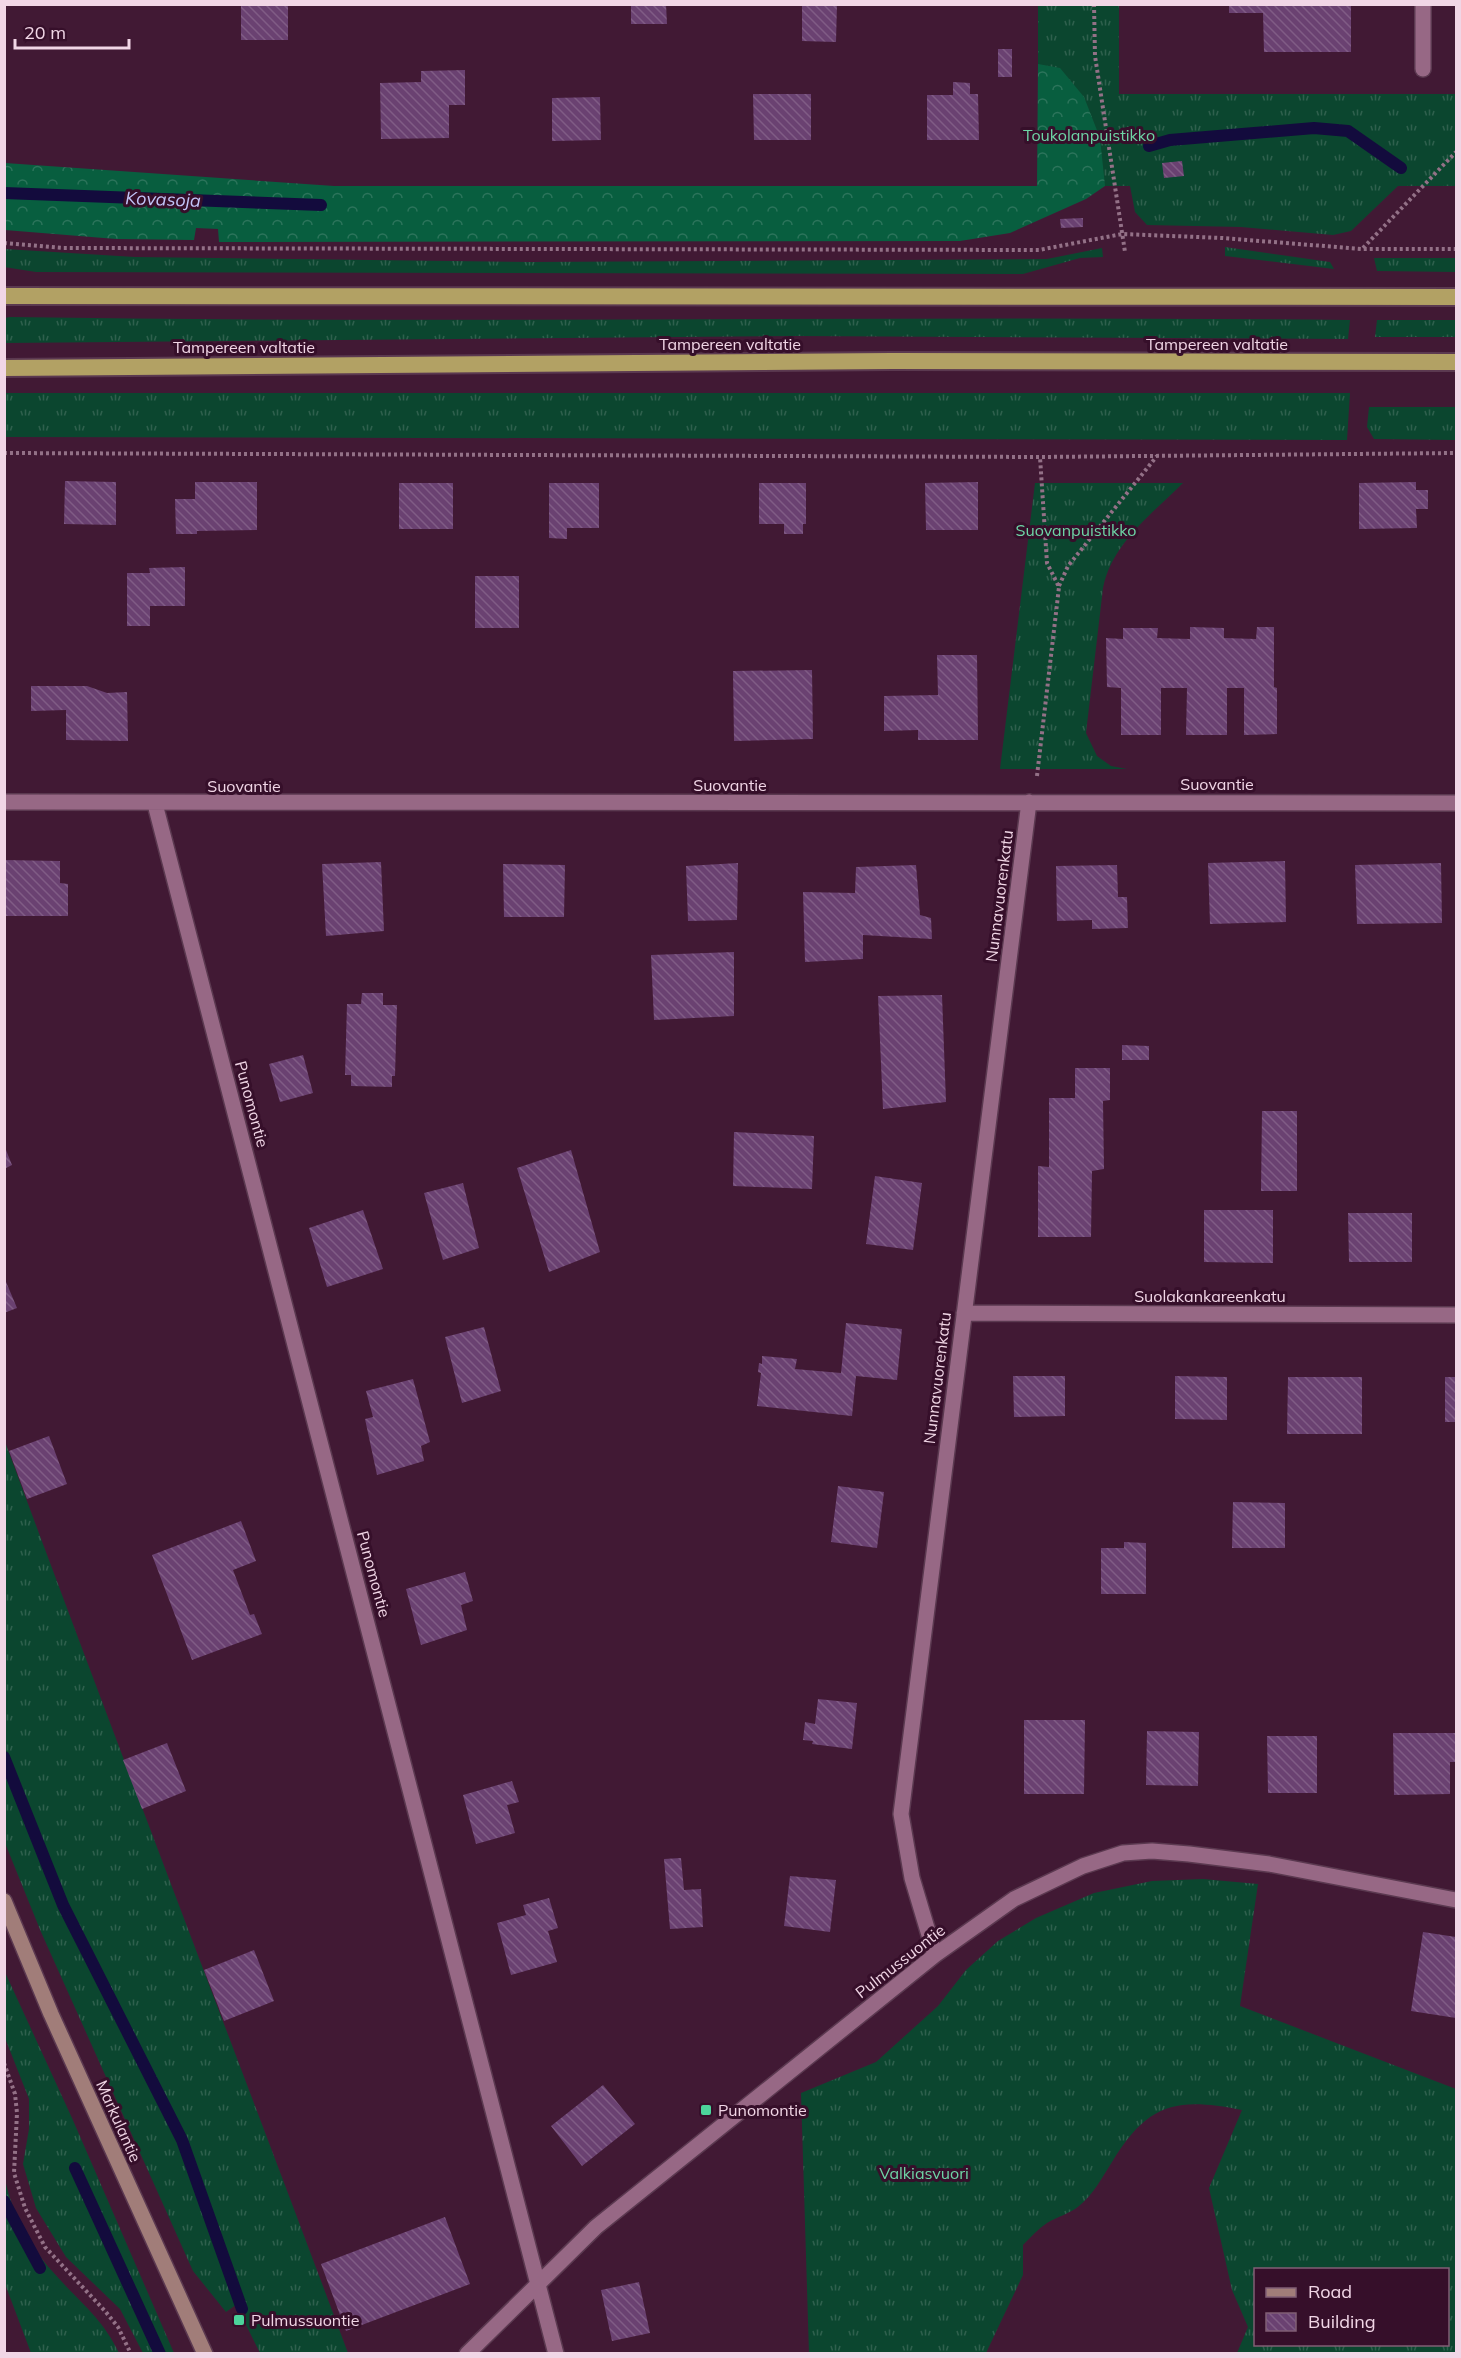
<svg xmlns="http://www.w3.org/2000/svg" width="1461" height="2358" viewBox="0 0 1461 2358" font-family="Mulish,sans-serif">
<defs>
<pattern id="grass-tufts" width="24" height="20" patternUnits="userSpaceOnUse" patternTransform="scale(1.5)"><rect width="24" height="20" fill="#0b462f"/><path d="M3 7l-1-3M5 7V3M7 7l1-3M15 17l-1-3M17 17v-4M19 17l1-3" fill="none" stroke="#2f604d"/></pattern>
<pattern id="forest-crowns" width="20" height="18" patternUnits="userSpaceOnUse" patternTransform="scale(1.5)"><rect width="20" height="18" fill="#085e3f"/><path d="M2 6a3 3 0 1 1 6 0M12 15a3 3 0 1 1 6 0" fill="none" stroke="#2c745b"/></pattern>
<pattern id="building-back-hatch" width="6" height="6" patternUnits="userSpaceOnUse" patternTransform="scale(1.5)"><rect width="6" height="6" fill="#6a4171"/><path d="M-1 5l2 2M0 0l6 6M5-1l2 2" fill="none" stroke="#805c85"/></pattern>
</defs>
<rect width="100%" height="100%" fill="#411934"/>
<path fill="url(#grass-tufts)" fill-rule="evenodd" d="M1038,5H1119V94H1456V186H1398L1351,231L1333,235L1241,227L1147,225L1135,212L1130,186H1038Z
M1225,247L1330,262L1334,269L1225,256Z
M1102,248L1103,257L1080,258L1023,274L36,272L4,267L5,249L135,257L530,262L1047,259Z
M1374,258H1456V272L1377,271Z
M10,317C456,324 903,315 1350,320L1348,339L795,336L5,343V318Z
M1377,320H1456V337H1375Z
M5,393H1350L1347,440L5,437Z
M1369,407H1456V440L1374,439L1367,427Z
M1035,483H1183C1152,514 1112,543 1103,588L1086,733L1097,756L1111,766L1127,769H1000Z
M4,1439C117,1745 234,2048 348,2353H260L236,2305L226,2312L193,2271L41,1932L5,1843Z
M1203,1879L1258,1884L1240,2006L1456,2089V2353H1237L1248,2327L1232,2290L1209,2188L1242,2110C1176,2097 1148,2103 1112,2162C1103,2176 1093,2195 1079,2206C1071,2213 1057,2217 1047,2223C1038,2229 1031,2237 1023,2245V2275L986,2353H809L801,2093L876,2062L938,2006L966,1970L998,1941L1036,1918L1094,1893L1152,1881ZM1256,2270H1448V2344H1256Z
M4,1970L72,2118L174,2353H143L120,2309L66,2257L36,2208L23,2164L29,2129V2099L5,2038Z
M4,2174C10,2209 29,2246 53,2272C78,2301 102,2317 119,2353H31L5,2284Z"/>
<path fill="url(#forest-crowns)" d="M1038,64L1060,68L1084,97L1100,138L1105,186L1086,199L1010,233L960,241L219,242L218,229L196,228L194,240L116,239L5,230V163L334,186H1037Z"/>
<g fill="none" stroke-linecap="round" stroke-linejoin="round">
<path stroke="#130b3d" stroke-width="12" d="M1149,146L1170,140L1314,128L1348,131L1401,168
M4,193L321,205
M4,1757L63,1905L182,2140L242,2309
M75,2168L160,2354
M4,2201L40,2268"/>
</g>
<path fill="url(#building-back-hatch)" d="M241,4H288V40H241Z
M631,4H666L667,24H631Z
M802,4H837L836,42L802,41Z
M1229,4H1351V52H1264L1263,13H1229Z
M998,49H1012V77H998Z
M465,70V105H449V138L381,139L380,83L421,82V71Z
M953,82L970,83V94H978L979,140H927V95H953Z
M753,94H811V140H754Z
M600,97L601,140L552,141V98Z
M1182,161L1184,176L1164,178L1162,163Z
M1083,218V227L1061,228L1060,219Z
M65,481L116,482V525L64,524Z
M195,482H257V530L197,531V534H176L175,499H195Z
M978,482V530H926L925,483Z
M1416,482V490H1428V509H1416L1417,528L1359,529V483Z
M399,483H453V529H399Z
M549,483H599V528H567V539L549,538Z
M759,483H806V524H803V534H784V524H759Z
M185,567V606H150V626H127V573H150L149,568Z
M475,576H519V628H475Z
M1190,627L1224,628V638L1256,639L1257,627H1274V687L1277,688V734L1244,735V688H1227V735H1186L1187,688H1161V735H1121V688L1107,687L1106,638L1123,639V628H1158L1157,638L1190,639Z
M937,655H977L978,740H918V730L884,731V696L938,695Z
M812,670L813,739L734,741L733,671Z
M31,686H87L107,693L127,692L128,741L66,740V710L31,711Z
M4,860L60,861V883L68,884V916H4Z
M1285,861L1286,922L1210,924L1208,863Z
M381,862L384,931L326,936L322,864Z
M738,863L737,920L688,921L686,866Z
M1441,863L1442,923L1357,924L1355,865Z
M503,864L565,865L564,917H504Z
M916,865L920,915L931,918L932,939L863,935V959L805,962L803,892L855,893L856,867Z
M1117,865L1118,897H1127L1128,928L1092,929V920L1057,921L1056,866Z
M734,952V1016L654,1020L651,955Z
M362,993H383V1005H397L395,1076H392V1087L351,1086V1075H345L347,1004H361Z
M942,995L946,1102L883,1109L878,996Z
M1122,1045L1149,1046V1060H1122Z
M303,1055L313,1093L280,1102L269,1064Z
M1075,1068H1110V1100L1103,1101L1104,1169L1092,1171L1091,1237H1038V1166L1049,1167V1098H1075Z
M1262,1111H1297V1191H1261Z
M734,1132L814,1136L812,1189L733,1186Z
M4,1145L12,1165L4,1169Z
M571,1150L600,1252L549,1272L517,1168Z
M875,1176L922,1183L913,1250L866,1244Z
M463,1183L479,1248L443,1260L424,1193Z
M363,1210L383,1269L327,1287L309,1228Z
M1204,1210H1273V1263L1204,1262Z
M1348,1213H1412V1262H1349Z
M4,1277L17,1308L4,1313Z
M846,1323L902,1329L897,1380L856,1376L852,1416L757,1406L761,1373L758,1372L759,1363L762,1364V1356L797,1359L795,1369L841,1373Z
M484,1327L501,1391L462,1403L445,1337Z
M1013,1376H1065V1416L1014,1417Z
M1175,1376L1227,1377V1420L1175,1419Z
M1288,1377H1362V1434H1287Z
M1445,1377H1456V1422H1445Z
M413,1379L430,1442L421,1446L424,1461L377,1475L365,1419L373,1417L366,1391Z
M49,1436L67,1484L27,1499L9,1451Z
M838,1486L884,1492L877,1548L831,1542Z
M1233,1502L1285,1503V1548H1232Z
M241,1521L256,1561L233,1570L250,1615L254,1614L262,1634L192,1660L152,1555Z
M1124,1542L1146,1543V1594H1101V1548H1124Z
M465,1572L473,1601L461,1605L467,1630L421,1645L406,1589Z
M818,1699L857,1703L852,1749L812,1744L813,1741L803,1740L805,1722L815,1724Z
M1024,1720H1085L1084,1794H1024Z
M1147,1731L1199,1732L1198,1786L1146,1785Z
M1393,1733H1456V1762H1450V1794L1394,1795Z
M1267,1736H1317V1793H1268Z
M167,1743L186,1791L142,1809L123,1760Z
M512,1781L519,1802L507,1805L515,1833L476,1844L463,1795Z
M681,1858L684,1890L701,1889L703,1927L670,1929L664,1859Z
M790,1876L836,1880L830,1932L784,1926Z
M549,1898L558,1928L548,1931L557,1962L511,1975L497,1923L526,1915L523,1905Z
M1423,1932L1456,1937V2018L1411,2011Z
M254,1950L274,2001L224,2021L204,1970Z
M603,2085L635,2124L582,2166L551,2126Z
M445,2217L470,2284L346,2331L321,2264Z
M639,2282L650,2333L612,2341L601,2290Z"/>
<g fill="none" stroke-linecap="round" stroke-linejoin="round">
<g stroke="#5b3950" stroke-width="18">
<path id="service" d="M1423,69V4"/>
</g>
<g stroke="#5b3950" stroke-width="18">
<path id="minor" d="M4,802L1456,803
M155,804L556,2354
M964,1313L1456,1315
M935,1955L912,1878L901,1814L1029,802
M467,2354L596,2227L935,1955L1014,1899L1083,1866L1123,1853L1152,1851L1189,1854L1269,1864L1456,1900"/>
</g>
<g stroke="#5b3950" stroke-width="18">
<path id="secondary" d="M4,1901L51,2014L205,2354"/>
</g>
<g stroke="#5b3950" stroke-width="20">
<path id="trunk" d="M4,296L1456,297
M4,368L892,361L1456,362"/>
</g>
<path stroke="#937187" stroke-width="4" stroke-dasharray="3 3" stroke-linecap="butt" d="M1094,4L1095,56L1125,252
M4,243L63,248L1039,250L1122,234L1222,238L1362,249H1456
M1363,248L1456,152
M4,453L1040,457L1456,453
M1059,586L1068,566L1157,456
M1037,776L1059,587L1047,563L1040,457
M4,2063L15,2094L17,2113L14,2173L25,2208L45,2247L105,2311L118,2327L131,2354"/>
<use href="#service" stroke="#976885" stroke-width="15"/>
<use href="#minor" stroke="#976885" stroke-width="15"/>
<use href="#secondary" stroke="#a17d79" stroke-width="15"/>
<use href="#trunk" stroke="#b2a164" stroke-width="16"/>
</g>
<g fill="#4cd49b" stroke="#360f2a" stroke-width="2">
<rect x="700" y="2104" width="12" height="12" rx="3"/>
<rect x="233" y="2314" width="12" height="12" rx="3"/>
</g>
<g text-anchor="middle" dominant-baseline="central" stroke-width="6" stroke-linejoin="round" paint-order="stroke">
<g font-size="16" fill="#6ed6a6" stroke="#360f2a">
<text x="1089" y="135">Toukolanpuistikko</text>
<text x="1076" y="530">Suovanpuistikko</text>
<text x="924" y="2173">Valkiasvuori</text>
</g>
<g font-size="16" fill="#f1d6e6" stroke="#360f2a">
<text x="730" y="344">Tampereen valtatie</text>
<text x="1217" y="344">Tampereen valtatie</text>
<text x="244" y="347">Tampereen valtatie</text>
<text x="1217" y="784">Suovantie</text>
<text x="730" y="785">Suovantie</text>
<text x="244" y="786">Suovantie</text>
<text transform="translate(999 896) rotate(-83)">Nunnavuorenkatu</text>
<text transform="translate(252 1104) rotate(75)">Punomontie</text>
<text x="1210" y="1296">Suolakankareenkatu</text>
<text transform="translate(937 1378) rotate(-83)">Nunnavuorenkatu</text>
<text transform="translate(374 1574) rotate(75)">Punomontie</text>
<text transform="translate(900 1961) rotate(-38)">Pulmussuontie</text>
<text transform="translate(119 2121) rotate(66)">Markulantie</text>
</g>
<g font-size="16" fill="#f1d6e6" stroke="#360f2a" text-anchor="start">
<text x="718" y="2110">Punomontie</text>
<text x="251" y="2320">Pulmussuontie</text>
</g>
<g font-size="18" font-style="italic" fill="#c2c5f9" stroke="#360f2a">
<text transform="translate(163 199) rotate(2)">Kovasoja</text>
</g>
</g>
<rect width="1461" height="2358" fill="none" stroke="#f1d6e6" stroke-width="12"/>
<rect x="1254" y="2268" width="195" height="78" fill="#360f2a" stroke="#815f75" stroke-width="1.5"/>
<rect x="1266" y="2288" width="30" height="9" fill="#a17d79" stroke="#815f75" stroke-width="1.5"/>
<text x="1308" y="2298" font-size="18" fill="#f1d6e6">Road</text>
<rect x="1266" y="2313" width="30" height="18" fill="url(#building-back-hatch)" stroke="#815f75" stroke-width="1.5"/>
<text x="1308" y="2328" font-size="18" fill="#f1d6e6">Building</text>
<path d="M15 39v9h114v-9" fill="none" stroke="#f1d6e6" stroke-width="3"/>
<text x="24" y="39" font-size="18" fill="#f1d6e6" stroke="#360f2a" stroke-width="4.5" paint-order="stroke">20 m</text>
</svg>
